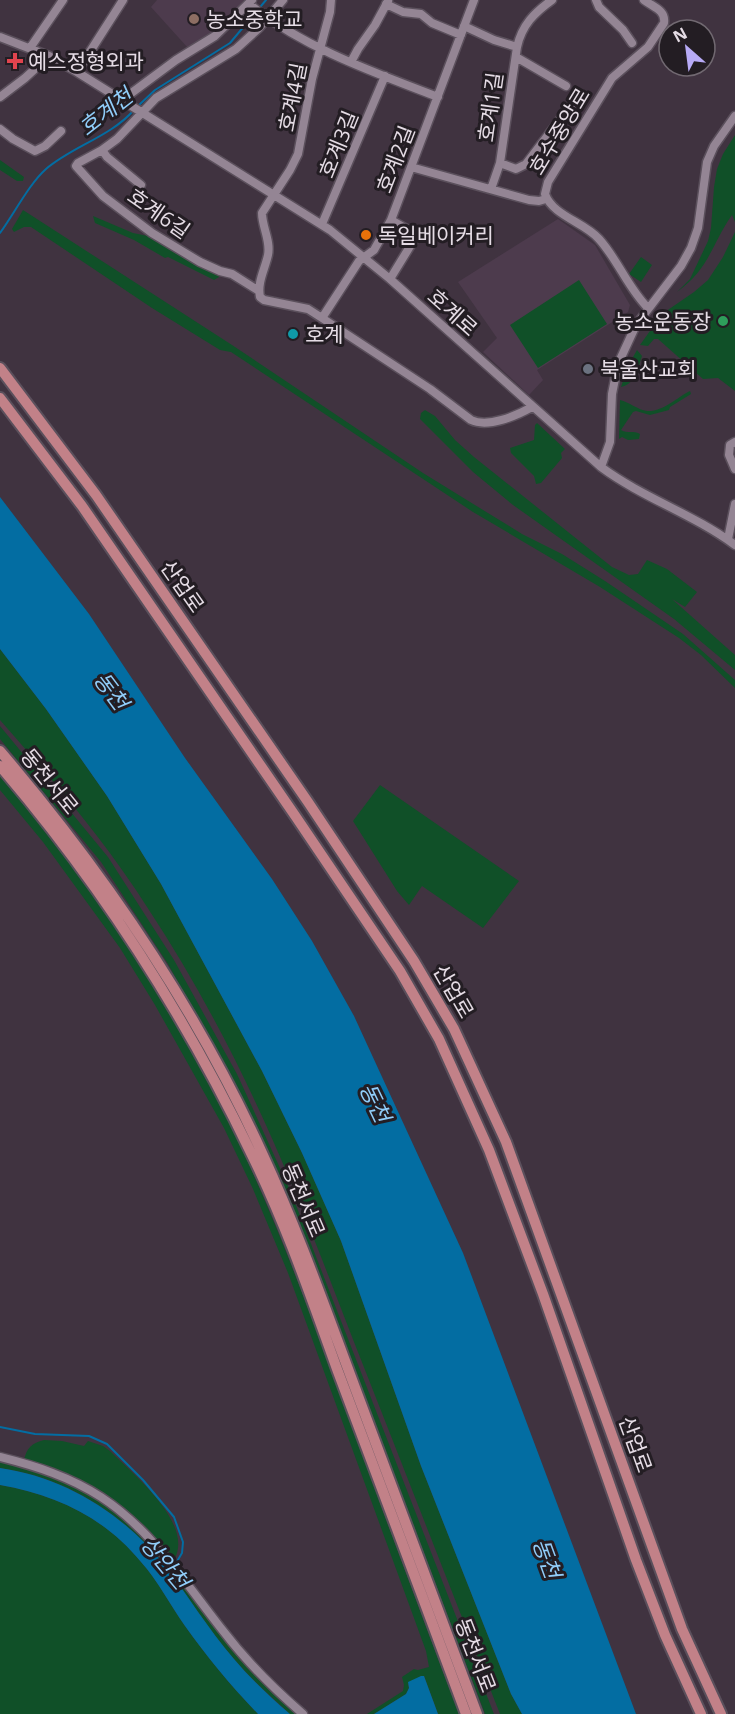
<svg xmlns="http://www.w3.org/2000/svg" width="735" height="1714" viewBox="0 0 735 1714" font-family="'Open Sans','Noto Sans KR',sans-serif">
<rect width="100%" height="100%" fill="#403340"/>
<path fill="#4d3b4d" d="M157,0H244L217,28L188,48L151,7Z
M558,219L595,245L630,305L628,312L537,370L543,380L529,395L483,352L497,338L458,282Z"/>
<path fill="#105028" d="M735,135V222L732,215C711,245 710,268 677,292L690,279L708,241L711,228L714,187L717,169L723,154Z
M0,160L24,177L23,181H17L0,170Z
M23,210L232,345L423,473L522,534L562,554L605,581L683,634L735,680V688L701,655L679,638L600,587L473,512L231,352L220,350L152,308L31,227H24L14,232L12,229Z
M93,216L133,233L148,236L149,234L218,274L219,277L214,280L168,257L165,258L134,240L95,223Z
M735,232V391L718,378L703,379L658,339H654L648,346L640,345L662,314L694,292L708,280L723,257Z
M641,257L652,265L641,282L629,274Z
M579,280L607,324L538,368L510,325Z
M637,350L642,356C638,367 636,384 621,387L628,366Z
M690,391L691,394L670,407L669,410L650,415L636,411L633,412L621,430C628,434 633,430 640,434L639,439L628,440L622,437L619,439L620,400C629,402 638,410 647,411C663,412 676,398 690,391Z
M425,410L435,416L455,440L474,457L612,567L629,575L638,574L647,560L667,569L697,592L685,607L672,599L735,655V670L674,619L513,505L473,472L420,419L421,413Z
M537,423L565,449L561,453L562,458L541,483L536,484L534,476L511,453L510,448L534,440L535,425Z
M0,649L46,709L107,796L161,884L262,1071L302,1153L341,1241L421,1466L511,1694L522,1714H500C451,1590 403,1466 354,1342C328,1275 303,1208 274,1143C239,1063 197,983 149,910C106,842 53,780 0,720Z
M0,726L108,857L174,960L237,1074L290,1190L308,1236L494,1714H485L304,1237L267,1151L231,1078L168,964L101,862L0,739Z
M0,776C95,889 178,1013 241,1147C279,1228 310,1313 341,1397C380,1503 419,1609 459,1714H438L424,1676H421L408,1684L409,1688L406,1694L374,1714H367L403,1691L404,1685L402,1677L414,1669L418,1670L429,1667L426,1651L288,1273L253,1189L224,1128L155,1005L120,948L43,842L0,790Z
M380,785L519,881L483,928L422,886L409,905L397,891L353,821Z
M44,1440L62,1441L84,1446L88,1441L103,1446L110,1451C133,1474 195,1524 174,1560L172,1561L118,1507L24,1461C26,1448 32,1443 44,1440Z
M0,1460L54,1475L101,1500L148,1539L223,1634L300,1714H290C270,1696 251,1679 234,1659C208,1629 187,1594 163,1563C122,1513 65,1477 0,1468Z
M0,1485C56,1495 104,1517 141,1562C158,1581 170,1605 185,1626C207,1657 231,1686 258,1714H0Z"/>
<path fill="#036da2" d="M0,497L89,614L185,758L272,879L312,941L354,1016L463,1253L636,1714H522L511,1694L421,1466L341,1241L302,1153L262,1071L161,884L107,796L46,709L0,649Z
M0,1468C64,1477 122,1513 163,1563C187,1594 208,1629 234,1659C251,1679 270,1697 290,1714H258C231,1686 207,1657 185,1626C170,1605 158,1581 141,1562C104,1517 56,1495 0,1485Z
M421,1676H424L438,1714H374L406,1694L409,1688L408,1682Z"/>
<g fill="none" stroke-linecap="round" stroke-linejoin="round">
<path stroke="#036da2" stroke-width="2" d="M138,106L155,90L230,43L266,0
M0,233C14,214 29,184 46,169C73,146 110,137 134,110
M0,1427L35,1434L89,1436L107,1444L143,1480L174,1517L183,1542L182,1553L176,1563"/>
<g stroke="#5b505c" stroke-width="11">
<path id="minor" d="M596,0L599,7L623,30L632,43
M644,0C653,7 666,10 664,23L648,47L612,78L548,182L545,194C553,216 584,222 599,239C618,260 628,288 648,308
M249,4C304,48 373,72 438,97
M386,4L403,12L421,14L432,23L461,35
M464,26L494,40L517,47C522,25 534,13 552,0
M0,37L49,56L77,72L330,230L390,279L601,467C643,498 693,514 735,545
M30,48L63,0
M516,57L566,86
M351,62L358,49L375,25L388,1
M77,72L123,0
M0,97L25,78L49,56
M122,100L176,60L215,36L252,0
M0,129L13,139L35,151L45,146L61,131
M102,150L107,157L141,185
M500,163L516,169L526,164L571,105
M411,167L529,200L539,201L546,199
M491,189L500,163L517,47
M391,220L374,250L359,261L322,318L430,389L471,420C488,428 516,416 532,407
M322,224L385,76
M390,279L417,235L391,220L474,0
M259,291L232,274L220,271L200,262L152,233L103,196L76,166L78,163L102,150L117,139L156,98L236,49L259,28L283,0
M322,318L308,309L264,300L260,297C257,282 265,269 268,255C271,241 262,227 262,213L290,170L298,154L312,79L330,12L331,0
M735,442L730,445L729,455L735,469
M601,467L610,442L612,394L618,364L636,325L681,266L691,248L698,228L707,162L714,146L735,116
M728,539L735,504
M0,1457C36,1466 70,1477 101,1497C153,1531 186,1584 224,1632C247,1662 274,1689 303,1714"/>
</g>
<g stroke="#5b505c" stroke-width="14">
<path id="major" d="M0,368L96,495L308,802L414,961L454,1029L506,1142L682,1629L721,1714
M0,398L82,506L296,817L400,971L439,1039L489,1150L543,1294L636,1560L665,1635L701,1714
M0,751C105,874 196,1008 263,1155C299,1233 327,1313 357,1393C397,1500 437,1607 477,1714
M0,766C101,884 185,1015 252,1155C286,1224 311,1297 337,1369C381,1484 423,1599 466,1714"/>
</g>
<use href="#minor" stroke="#948594" stroke-width="8"/>
<use href="#major" stroke="#c28188" stroke-width="10"/>
</g>
<circle fill="#8d6e63" stroke="#231d23" stroke-width="2" cx="194" cy="19" r="6"/>
<path fill="#e0444e" stroke="#231d23" stroke-width="2" d="M12 52h6v6h6v6h-6v6h-6v-6h-6v-6h6z"/>
<circle fill="#e8710a" stroke="#231d23" stroke-width="2" cx="366" cy="235" r="6"/>
<circle fill="#2e9e5b" stroke="#231d23" stroke-width="2" cx="723" cy="321" r="6"/>
<circle fill="#0f9aa8" stroke="#231d23" stroke-width="2" cx="293" cy="334" r="6"/>
<circle fill="#6b7280" stroke="#231d23" stroke-width="2" cx="588" cy="369" r="6"/>
<g text-anchor="middle" dominant-baseline="central" stroke-width="6" stroke-linejoin="round" paint-order="stroke">
<g font-size="21" fill="#e5dce5" stroke="#231d23" text-anchor="start">
<text x="206" y="19">농소중학교</text>
<text x="28" y="61">예스정형외과</text>
<text x="378" y="235">독일베이커리</text>
<text x="711" y="321" text-anchor="end">농소운동장</text>
<text x="305" y="334">호계</text>
<text x="600" y="369">북울산교회</text>
</g>
<g font-size="21" fill="#e5dce5" stroke="#231d23">
<text transform="translate(292 97) rotate(-79)">호계4길</text>
<text transform="translate(490 107) rotate(-82)">호계1길</text>
<text transform="translate(559 131) rotate(-59)">호수중앙로</text>
<text transform="translate(338 144) rotate(-68)">호계3길</text>
<text transform="translate(395 159) rotate(-69)">호계2길</text>
<text transform="translate(159 213) rotate(35)">호계6길</text>
<text transform="translate(453 312) rotate(42)">호계로</text>
<text transform="translate(183 586) rotate(55)">산업로</text>
<text transform="translate(50 781) rotate(51)">동천서로</text>
<text transform="translate(454 991) rotate(60)">산업로</text>
<text transform="translate(304 1200) rotate(67)">동천서로</text>
<text transform="translate(636 1444) rotate(70)">산업로</text>
<text transform="translate(476 1655) rotate(69)">동천서로</text>
</g>
<g font-size="22" font-style="italic" fill="#90cdf9" stroke="#231d23">
<text transform="translate(105 111) rotate(-38)">호계천</text>
<text transform="translate(112 690) rotate(53)">동천</text>
<text transform="translate(376 1102) rotate(64)">동천</text>
<text transform="translate(548 1558) rotate(70)">동천</text>
<text transform="translate(166 1562) rotate(50)">상안천</text>
</g>
</g>
<g transform="translate(687 48) rotate(332)"><circle r="28" fill="#231d23" stroke="#716971" stroke-width="1.5"/>
<path d="M0-4.5L10 22L0 15L-10 22Z" fill="#b8abf7"/>
<text y="-9" font-size="16" font-weight="bold" text-anchor="middle" fill="#e5dce5">N</text>
</g>
</svg>
